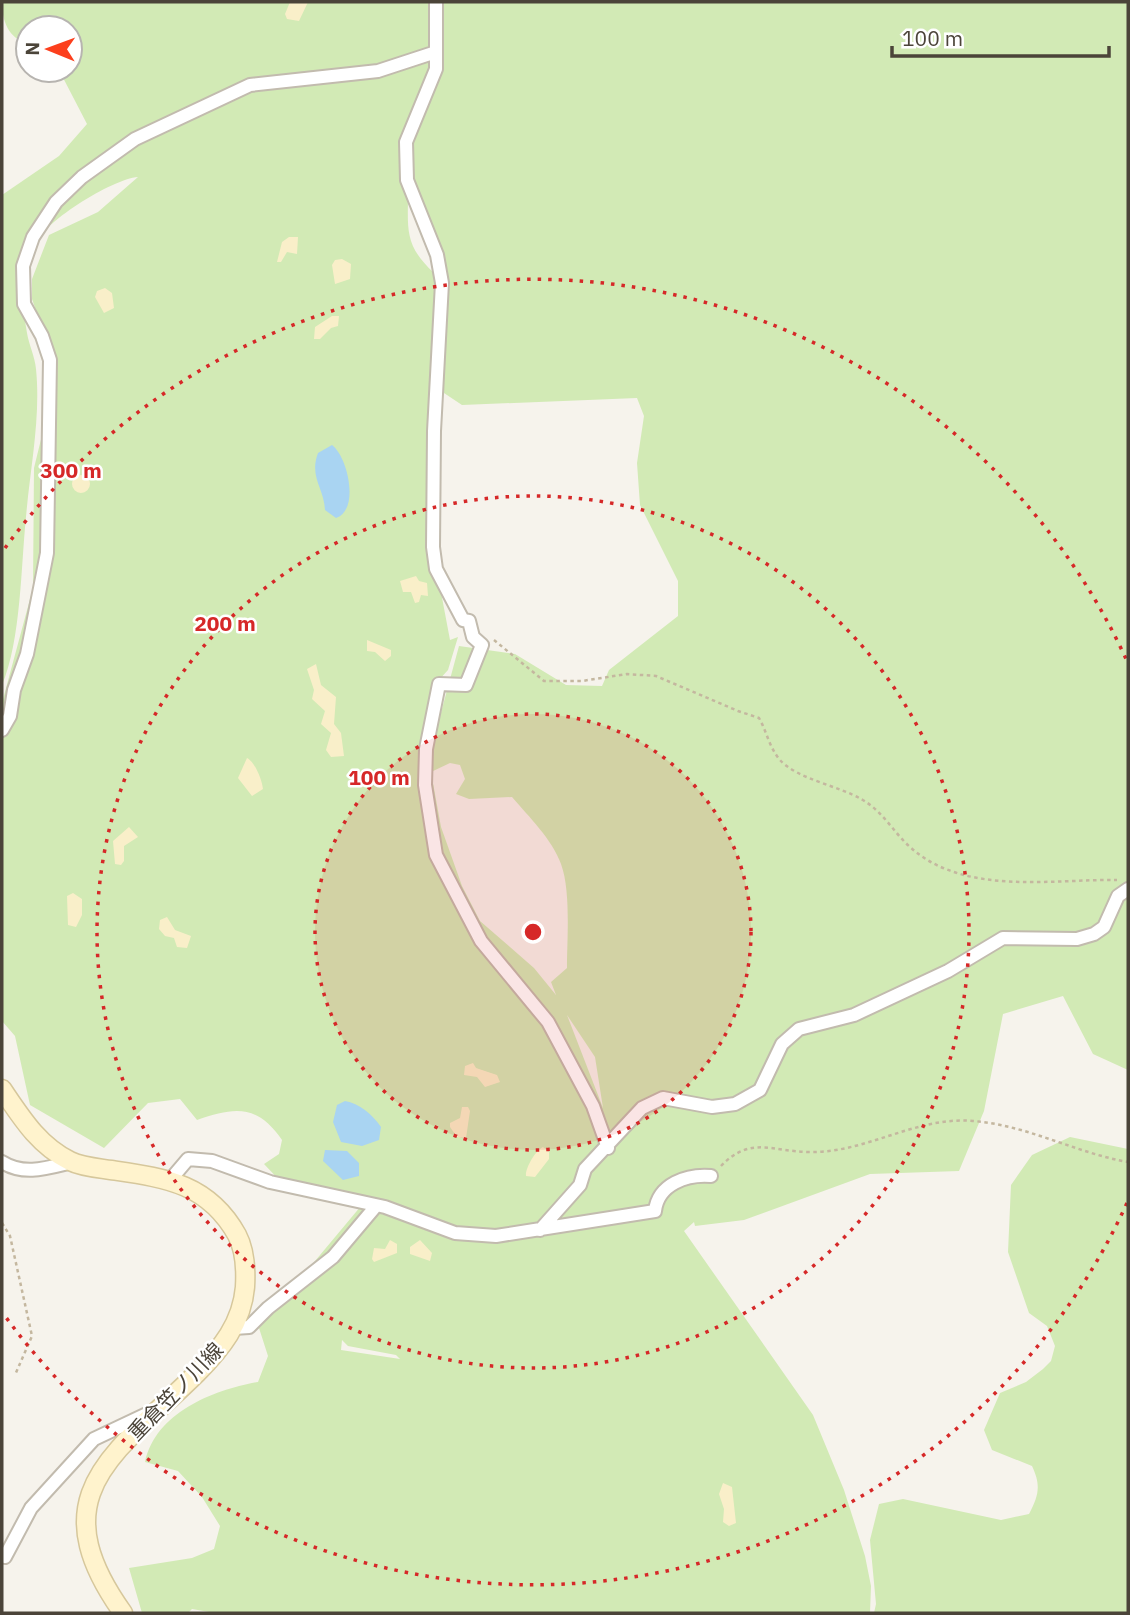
<svg xmlns="http://www.w3.org/2000/svg" width="1130" height="1615" viewBox="0 0 1130 1615" font-family="'IBM Plex Sans','Noto Sans JP',sans-serif">
<rect width="100%" height="100%" fill="#f6f3ec"/>
<path fill="#d2eab5" fill-rule="evenodd" d="M2,2H1128V1070L1093,1054L1063,996L1003,1014L984,1111L959,1171L870,1174L744,1220L695,1226L694,1222L684,1231L813,1415L844,1490L865,1556L871,1586L870,1613H215L192,1609L188,1613H142L129,1568L192,1558L214,1549L220,1526L202,1497L178,1471L145,1462C156,1412 214,1390 258,1382L268,1356L259,1328L361,1206L283,1184L264,1164L279,1154L282,1140C257,1104 235,1107 197,1120L180,1099L148,1103L104,1148L30,1105L15,1036L2,1021V703L33,588L34,468L45,423L46,340L32,299V279L49,235L98,212L138,177C112,179 41,223 31,249C22,275 22,306 27,333C29,345 35,357 36,369C41,417 30,469 26,517C21,565 21,641 2,685V195L59,156L87,124L59,70H70V28H28V43C8,39 2,20 2,2ZM408,192L434,236V273C404,245 408,230 408,192ZM441,391L462,405L637,398L644,416L637,463L640,505L678,581V616L609,670L602,686L566,685L515,654L459,646L433,742L438,681L448,670L458,637L450,640L440,587ZM450,763L460,765L465,779L456,794L469,799L512,797C529,817 552,839 561,864C571,891 567,939 567,968L551,982L556,995L534,968L480,921L462,886L441,827L431,772ZM567,1015L595,1057L603,1108ZM342,1340L348,1346L396,1355L400,1359L341,1350Z
M1070,1137L1128,1149V1613H874L876,1604L870,1540L879,1504L903,1499L1001,1520L1029,1514C1039,1495 1041,1485 1032,1466L992,1450L984,1430L1000,1393L1026,1382L1043,1369L1051,1361L1055,1346L1047,1326L1029,1313L1008,1252L1011,1185L1032,1155Z"/>
<path fill="#f9efc9" d="M290,2H308L299,21L287,19L285,14Z
M289,237H298L297,254L287,252L281,262H277L282,242Z
M342,259L351,264L350,279L335,284L332,265L335,260Z
M105,288L112,293L114,308L104,313L95,297L97,291Z
M332,316H339L338,326L331,328L320,339H314L315,327Z
M72 484a9 9 0 1 1 18 0a9 9 0 1 1-18 0Z
M416,576L419,581L427,583L428,596L421,595L419,602L415,603L411,592H403L400,581Z
M367,640L391,650V656L385,661L375,652L367,651Z
M316,664L321,685L336,697L334,724L341,733L344,756L331,757L326,750L331,733L321,724L325,711L312,699L314,690L307,669Z
M247,758C255,762 262,780 263,789L252,796L238,778Z
M129,827L138,837L124,846V861L121,865L115,864L113,841Z
M73,893L82,899V915L76,927L68,925L67,896Z
M167,917L175,930L191,936L187,948L177,947L174,938L165,936L159,929L160,920Z
M473,1063L476,1068L497,1075L500,1082L485,1087L477,1077L464,1075L465,1066Z
M462,1107H468L470,1111L466,1138L457,1137L450,1127V1123L460,1118Z
M543,1147L549,1152V1159L535,1177L526,1176C525,1168 536,1150 543,1147Z
M390,1240L397,1244V1253L374,1262L372,1259L374,1248L385,1249Z
M420,1240L432,1253L430,1261L410,1254V1247Z
M723,1483L732,1487L736,1523L729,1526L723,1522L724,1509L719,1494Z"/>
<path fill="#a9d4f2" d="M332,445C348,457 360,510 336,518L325,510C324,488 309,477 318,453Z
M345,1101C359,1103 373,1115 381,1127L379,1140L362,1146L341,1142L333,1122L337,1105Z
M325,1150L347,1151L359,1163V1176L343,1180L323,1161Z"/>
<g fill="none" stroke-linecap="round" stroke-linejoin="round">
<g stroke="#c2bbae" stroke-width="16">
<path id="street" d="M436,2V69L406,142L407,180L437,255L442,283L434,431L433,547L436,569L463,620L469,621L473,637L482,645L466,685L439,684L426,749L425,785L436,855L481,941L548,1022L593,1106L608,1148
M2,730L10,716L14,690L27,654L47,553L50,360L42,336L24,304L23,266L33,237L56,202L82,177L135,139L250,85L378,71L436,52
M2,1162C24,1176 47,1168 72,1162
M171,1179L188,1159L212,1161L270,1182L385,1207L455,1233L496,1236L655,1211C658,1184 687,1174 711,1176
M540,1230L580,1185L585,1169L642,1108L663,1098L712,1107L735,1104L760,1090L782,1044L799,1029L854,1015L948,971L1003,938L1077,939L1094,934L1104,927L1118,896L1128,889
M234,1328L249,1327L268,1308L333,1257L376,1206
M2,1556L5,1557L31,1508L94,1439L149,1413"/>
</g>
<g stroke="#d6c79b" stroke-width="21">
<path id="secondary" d="M2,1089C21,1117 38,1145 70,1161C82,1167 98,1168 111,1170C165,1178 208,1183 237,1235C245,1250 246,1270 245,1287C242,1323 221,1349 197,1373C115,1454 38,1494 123,1613"/>
</g>
<path stroke="#c4b79f" stroke-width="2.5" stroke-dasharray="3.5 3.5" stroke-linecap="butt" d="M494,640L544,681H582L627,674L656,676L738,711L759,718C767,732 769,747 780,760C797,779 839,786 861,799C883,811 893,832 910,847C964,896 1051,879 1117,880
M721,1166C751,1135 773,1152 810,1152C867,1153 916,1116 973,1121C1027,1125 1076,1153 1128,1162
M2,1223L10,1236L32,1336L15,1375"/>
<use href="#street" stroke="#fff" stroke-width="12"/>
<use href="#secondary" stroke="#fff3cd" stroke-width="18"/>
</g>
<circle cx="533" cy="932" r="218" fill="#d62828" fill-opacity=".12"/>
<g fill="none" stroke="#d62828" stroke-width="3.5" stroke-dasharray="3.5 7">
<circle cx="533" cy="932" r="218"/>
<circle cx="533" cy="932" r="436"/>
<path d="M1127 1203A653 653 0 0 1 5 1316M5 548A653 653 0 0 1 1127 661"/>
</g>
<g text-anchor="middle" dominant-baseline="central" stroke-width="5" stroke-linejoin="round" paint-order="stroke">
<g font-size="21" fill="#4b4439" stroke="#fff">
<text transform="translate(175 1391) rotate(-46)">重倉笠ノ川線</text>
</g>
</g>
<circle cx="533" cy="932" r="10" fill="#d62828" stroke="#fff" stroke-width="3.5"/>
<g font-size="21" text-anchor="middle" font-weight="bold" fill="#d62828" stroke="#fff" stroke-width="5" stroke-linejoin="round" paint-order="stroke">
<text x="71" y="478">300 m</text>
<text x="225" y="631">200 m</text>
<text x="379" y="785">100 m</text>
</g>
<rect width="1130" height="1615" fill="none" stroke="#4b4439" stroke-width="7"/>
<g transform="translate(49 49) rotate(271)"><circle r="33" fill="#ffffff" stroke="#b7b4b0" stroke-width="2"/>
<path d="M0-5L12 26L0 18L-12 26Z" fill="#fc3f1d"/>
<text y="-10" font-size="19" font-weight="bold" text-anchor="middle" fill="#4b4439">N</text>
</g>
<path d="M892 46v10h217v-10" fill="none" stroke="#4b4439" stroke-width="3.5"/>
<text x="902" y="46" font-size="21" fill="#4b4439" stroke="#ffffff" stroke-width="5" paint-order="stroke">100 m</text>
</svg>
